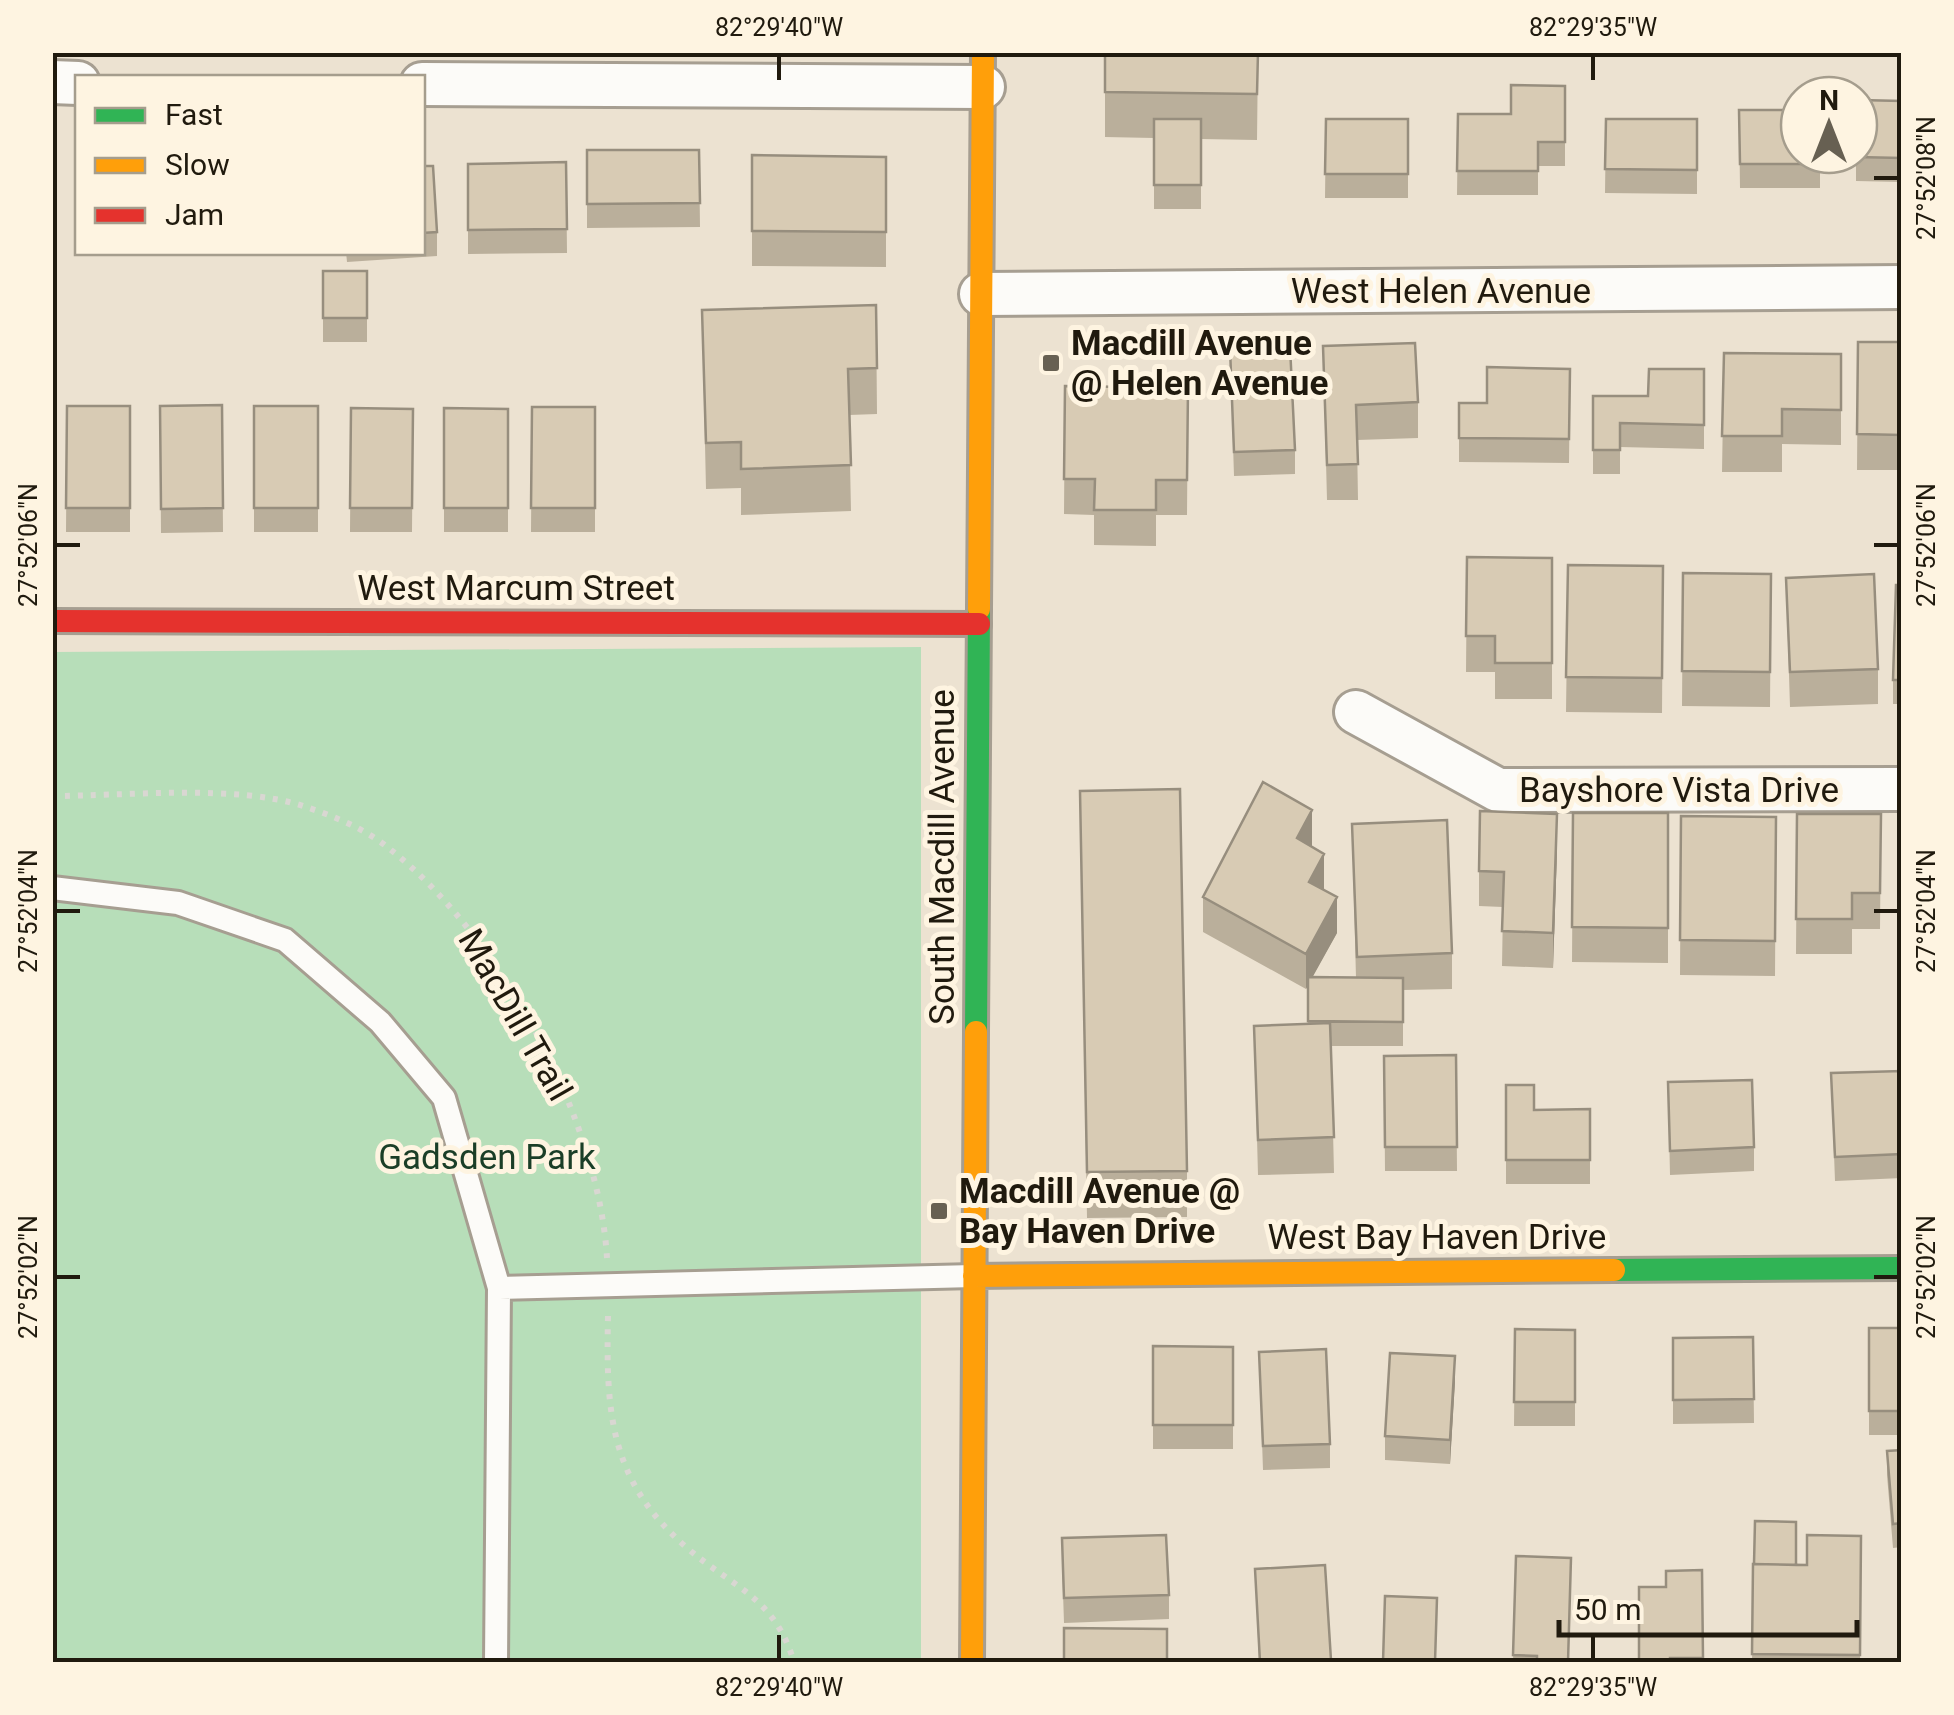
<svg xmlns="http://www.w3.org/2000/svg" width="1954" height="1715" viewBox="0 0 1954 1715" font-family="Roboto,sans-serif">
<rect width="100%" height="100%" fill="#ece2d1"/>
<path fill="#b7deb9" d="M921,647V1662H53L52,652Z"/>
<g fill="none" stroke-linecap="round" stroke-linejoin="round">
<g stroke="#a69e91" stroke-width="28">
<path id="lane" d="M52,888L178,903L285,940L380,1022L444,1098L499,1288L496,1662
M499,1288L974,1276"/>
</g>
<g stroke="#a69e91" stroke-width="48">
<path id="street" d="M52,82L78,83
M422,84L983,87
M981,294L1902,287
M1356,712L1498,790L1902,789"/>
</g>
<g stroke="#a69e91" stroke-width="28">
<path id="fast" d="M976,1032L979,609
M1614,1270L1902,1268"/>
</g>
<g stroke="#a69e91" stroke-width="28">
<path id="slow" d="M979,609L983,52
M974,1276L1614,1270
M972,1662L976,1032"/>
</g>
<g stroke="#a69e91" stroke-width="28">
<path id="jam" d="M52,621L979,624"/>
</g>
<path stroke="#d9d7d2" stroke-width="6" stroke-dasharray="5 8" stroke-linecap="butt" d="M52,796C125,796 236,784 303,806C334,816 366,829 391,850C500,936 599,1120 607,1258
M608,1316C606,1411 609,1480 686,1547C733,1588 774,1596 794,1662"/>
<use href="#lane" stroke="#fcfbf8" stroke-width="22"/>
<use href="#street" stroke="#fcfbf8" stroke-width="42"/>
<use href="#fast" stroke="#30b455" stroke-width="22"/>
<use href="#slow" stroke="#ff9f0a" stroke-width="22"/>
<use href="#jam" stroke="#e5322d" stroke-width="22"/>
</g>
<path fill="#baaf9b" d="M1105,52H1258L1257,140L1201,139V209H1154V138L1105,137Z
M1565,86V166H1538V195H1457L1458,114H1511Z
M1902,101V182L1856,181V155Z
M1739,110L1820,155V188H1740Z
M1326,119H1408V198H1325Z
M1606,119H1697V194L1605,193Z
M587,150H699L700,227L587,228Z
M752,155L886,157V267L752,266Z
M566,162L567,253L468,254V164Z
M422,166L437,232V256L347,262L346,252H422Z
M323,271H367V342H323Z
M876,305L877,414L849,415L851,511L741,515V488L706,489L702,310Z
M1858,342H1902V470H1857Z
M1323,346L1418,402V438L1357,440L1358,500H1327Z
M1230,348L1295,450V474L1234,476Z
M1724,353L1841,354V445L1782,444V472H1722Z
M1570,369L1569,463L1459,462V403H1487Z
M1704,369V449L1620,447V474H1593V396H1648Z
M1065,386L1188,388L1187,515H1156V546L1094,545V515L1064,514Z
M222,405L223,532L161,533L160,406Z
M67,406H130V532H66Z
M254,406H318V532H254Z
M532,407H595V532H531Z
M351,408L413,409L412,532H350Z
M444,408L508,409V532H444Z
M1467,557L1552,558V699H1495V672H1466Z
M1568,565L1663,566L1662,713L1566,712Z
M1683,573L1771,574L1770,707L1682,706Z
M1786,578L1878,669V704L1790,707Z
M1902,585V704H1893V680Z
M1080,791L1187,1171V1217L1087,1218Z
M1573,813H1668V963L1572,962Z
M1797,814H1881L1880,929H1852V954H1796Z
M1681,816L1776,817L1775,976L1680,975Z
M1352,824L1452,953V989L1403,990V1046H1331L1334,1173L1258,1175L1254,1026L1308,1024V985L1306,989L1203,932V897L1312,847L1337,933L1312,977L1356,978Z
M1557,850L1553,968L1502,966L1503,907L1479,906V871Z
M1456,1055L1457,1171H1385L1384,1056Z
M1902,1071V1178L1835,1181L1831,1073Z
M1668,1082L1754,1147V1171L1670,1175Z
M1506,1085L1534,1110L1590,1109V1184H1506Z
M1869,1328H1902V1435H1869Z
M1515,1329L1575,1330V1426H1514Z
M1753,1337L1754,1423L1673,1424V1338Z
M1153,1346L1233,1347V1449H1153Z
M1259,1352L1330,1444V1468L1263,1470Z
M1455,1381L1450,1464L1385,1460V1436Z
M1902,1450V1547L1893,1548L1887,1475V1451Z
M1755,1521L1796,1565H1807L1861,1536L1860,1662H1752Z
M1516,1556L1569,1662H1513Z
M1062,1562L1169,1595V1619L1064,1623Z
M1325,1565L1331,1662H1259L1255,1569Z
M1702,1570L1703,1662H1639L1666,1587Z"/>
<path fill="#978e7e" d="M1312,810V846L1297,873V838Z
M1557,814V850L1553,968V933Z
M1324,854V889L1309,917V882Z
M1337,897V933L1306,989V954Z
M1455,1356V1381L1450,1464V1440Z"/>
<path fill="#d8cbb4" stroke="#978e7e" stroke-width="2.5" d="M1105,52H1258L1257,94L1105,92Z
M1511,85L1565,86V142H1538V171H1457L1458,114H1511Z
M1859,100L1902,101V158L1856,157V155H1859Z
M1739,110H1799V155H1820V164H1740Z
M1154,119H1201V185H1154Z
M1326,119H1408V174H1325Z
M1606,119H1697V170L1605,169Z
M587,150H699L700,203L587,204Z
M752,155L886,157V232L752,231Z
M566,162L567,229L468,230V164Z
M422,166H433L437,232L422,233Z
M323,271H367V318H323Z
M876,305L877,368L848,369L851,465L741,469V442L706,443L702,310Z
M1858,342H1902V435L1857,434Z
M1415,343L1418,402L1356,405L1358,464L1327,465L1323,346Z
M1290,346L1295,450L1234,452L1230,348Z
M1724,353L1841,354V410L1782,409V436H1722Z
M1487,367L1570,369L1569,439L1459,438V403H1487Z
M1649,369H1704V425L1620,423V450H1593V396H1648Z
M1065,386L1188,388L1187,480H1156V510H1094L1095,479H1064Z
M222,405L223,508L161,509L160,406Z
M67,406H130V508H66Z
M254,406H318V508H254Z
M532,407H595V508H531Z
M351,408L413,409L412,508H350Z
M444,408L508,409V508H444Z
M1467,557L1552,558V663H1495V636H1466Z
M1568,565L1663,566L1662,678L1566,677Z
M1683,573L1771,574L1770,672L1682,671Z
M1874,574L1878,669L1790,672L1786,578Z
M1896,585H1902V680H1893Z
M1263,782L1312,810L1297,838L1324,854L1309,882L1337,897L1306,954L1203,897Z
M1180,789L1187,1171L1087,1172L1080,791Z
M1480,811L1557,814L1553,933L1502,931L1504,872L1479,871Z
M1573,813H1668V928L1572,927Z
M1797,814H1881L1880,893H1852V919H1796Z
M1681,816L1776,817L1775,941L1680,940Z
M1447,820L1452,953L1357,957L1352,824Z
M1308,977L1403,978V1022L1308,1021Z
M1330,1023L1334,1137L1258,1140L1254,1026Z
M1456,1055L1457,1147H1385L1384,1056Z
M1902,1071V1154L1835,1157L1831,1073Z
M1752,1080L1754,1147L1670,1151L1668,1082Z
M1506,1085H1534V1110L1590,1109V1160H1506Z
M1869,1328H1902V1411H1869Z
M1515,1329L1575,1330V1402H1514Z
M1753,1337L1754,1399L1673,1400V1338Z
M1153,1346L1233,1347V1425H1153Z
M1326,1349L1330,1444L1263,1446L1259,1352Z
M1390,1353L1455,1356L1450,1440L1385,1436Z
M1902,1450V1523L1893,1524L1887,1451Z
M1755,1521L1796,1522V1565L1754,1564Z
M1166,1535L1169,1595L1064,1598L1062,1538Z
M1807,1535L1861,1536L1860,1655L1752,1654L1753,1564L1807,1565Z
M1516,1556L1571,1558L1568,1662H1537V1656L1513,1655Z
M1325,1565L1331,1660L1260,1662L1255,1569Z
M1702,1570L1703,1658H1670V1662H1639V1587H1666V1571Z
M1385,1596L1437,1598L1435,1662H1383Z
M1064,1628L1167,1629V1662H1064Z"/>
<path fill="none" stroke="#201a0e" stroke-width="4" d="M779,55V80M1593,55V80M1874,178H1899M55,545H80M1874,545H1899M55,911H80M1874,911H1899M55,1277H80M1874,1277H1899M779,1635V1660M1593,1635V1660"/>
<g fill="#676052" stroke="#fef4e1" stroke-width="4">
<rect x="1041" y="353" width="20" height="20" rx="5"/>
<rect x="929" y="1201" width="20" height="20" rx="5"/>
</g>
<g text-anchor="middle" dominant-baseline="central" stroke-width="10" stroke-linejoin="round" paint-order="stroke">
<g font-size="35" fill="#201a0e" stroke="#fef4e1">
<text x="1441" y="291">West Helen Avenue</text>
<text x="516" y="588">West Marcum Street</text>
<text x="1679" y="790">Bayshore Vista Drive</text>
<text transform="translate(942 857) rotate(-90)">South Macdill Avenue</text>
<text transform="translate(515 1015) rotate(60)">MacDill Trail</text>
<text x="1437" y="1237">West Bay Haven Drive</text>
</g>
<g font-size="35" font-weight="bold" fill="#201a0e" stroke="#fef4e1" text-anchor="start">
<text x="1071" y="343">Macdill Avenue<tspan x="1071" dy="40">@ Helen Avenue</tspan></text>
<text x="959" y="1191">Macdill Avenue @<tspan x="959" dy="40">Bay Haven Drive</tspan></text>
</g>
<g font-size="35" fill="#1a3e27" stroke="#fef4e1">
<text x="487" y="1157">Gadsden Park</text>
</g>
</g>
<rect width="1954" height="1715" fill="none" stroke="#fef4e1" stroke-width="110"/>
<rect x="75" y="75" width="350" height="180" fill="#fef4e1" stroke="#a59d8d" stroke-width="2.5"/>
<rect x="95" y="108" width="50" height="15" fill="#30b455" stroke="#a59d8d" stroke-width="2.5"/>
<text x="165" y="125" font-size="30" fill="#201a0e">Fast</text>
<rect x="95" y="158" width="50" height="15" fill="#ff9f0a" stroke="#a59d8d" stroke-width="2.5"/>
<text x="165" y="175" font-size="30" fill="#201a0e">Slow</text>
<rect x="95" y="208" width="50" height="15" fill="#e5322d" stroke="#a59d8d" stroke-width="2.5"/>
<text x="165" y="225" font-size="30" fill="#201a0e">Jam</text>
<g transform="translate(1829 125)"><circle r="48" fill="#fef4e1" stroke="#a59d8d" stroke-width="2.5"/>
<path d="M0-8L18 38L0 25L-18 38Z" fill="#676052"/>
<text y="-15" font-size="28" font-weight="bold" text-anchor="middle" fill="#201a0e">N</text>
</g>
<path d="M1559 1620v15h298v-15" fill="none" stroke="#201a0e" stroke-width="5"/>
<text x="1574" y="1620" font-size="30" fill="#201a0e" stroke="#fef4e1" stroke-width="8" paint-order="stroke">50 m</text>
<rect x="55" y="55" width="1844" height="1605" fill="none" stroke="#201a0e" stroke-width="4"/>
<g font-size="25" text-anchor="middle" fill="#201a0e">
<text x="779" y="36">82°29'40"W</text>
<text x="1593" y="36">82°29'35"W</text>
<text transform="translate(1926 178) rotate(-90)" y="9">27°52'08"N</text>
<text transform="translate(28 545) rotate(-90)" y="9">27°52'06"N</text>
<text transform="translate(1926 545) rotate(-90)" y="9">27°52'06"N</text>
<text transform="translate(28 911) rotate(-90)" y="9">27°52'04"N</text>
<text transform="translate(1926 911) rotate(-90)" y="9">27°52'04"N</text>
<text transform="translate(28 1277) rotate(-90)" y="9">27°52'02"N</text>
<text transform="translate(1926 1277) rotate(-90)" y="9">27°52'02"N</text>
<text x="779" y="1696">82°29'40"W</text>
<text x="1593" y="1696">82°29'35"W</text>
</g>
</svg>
